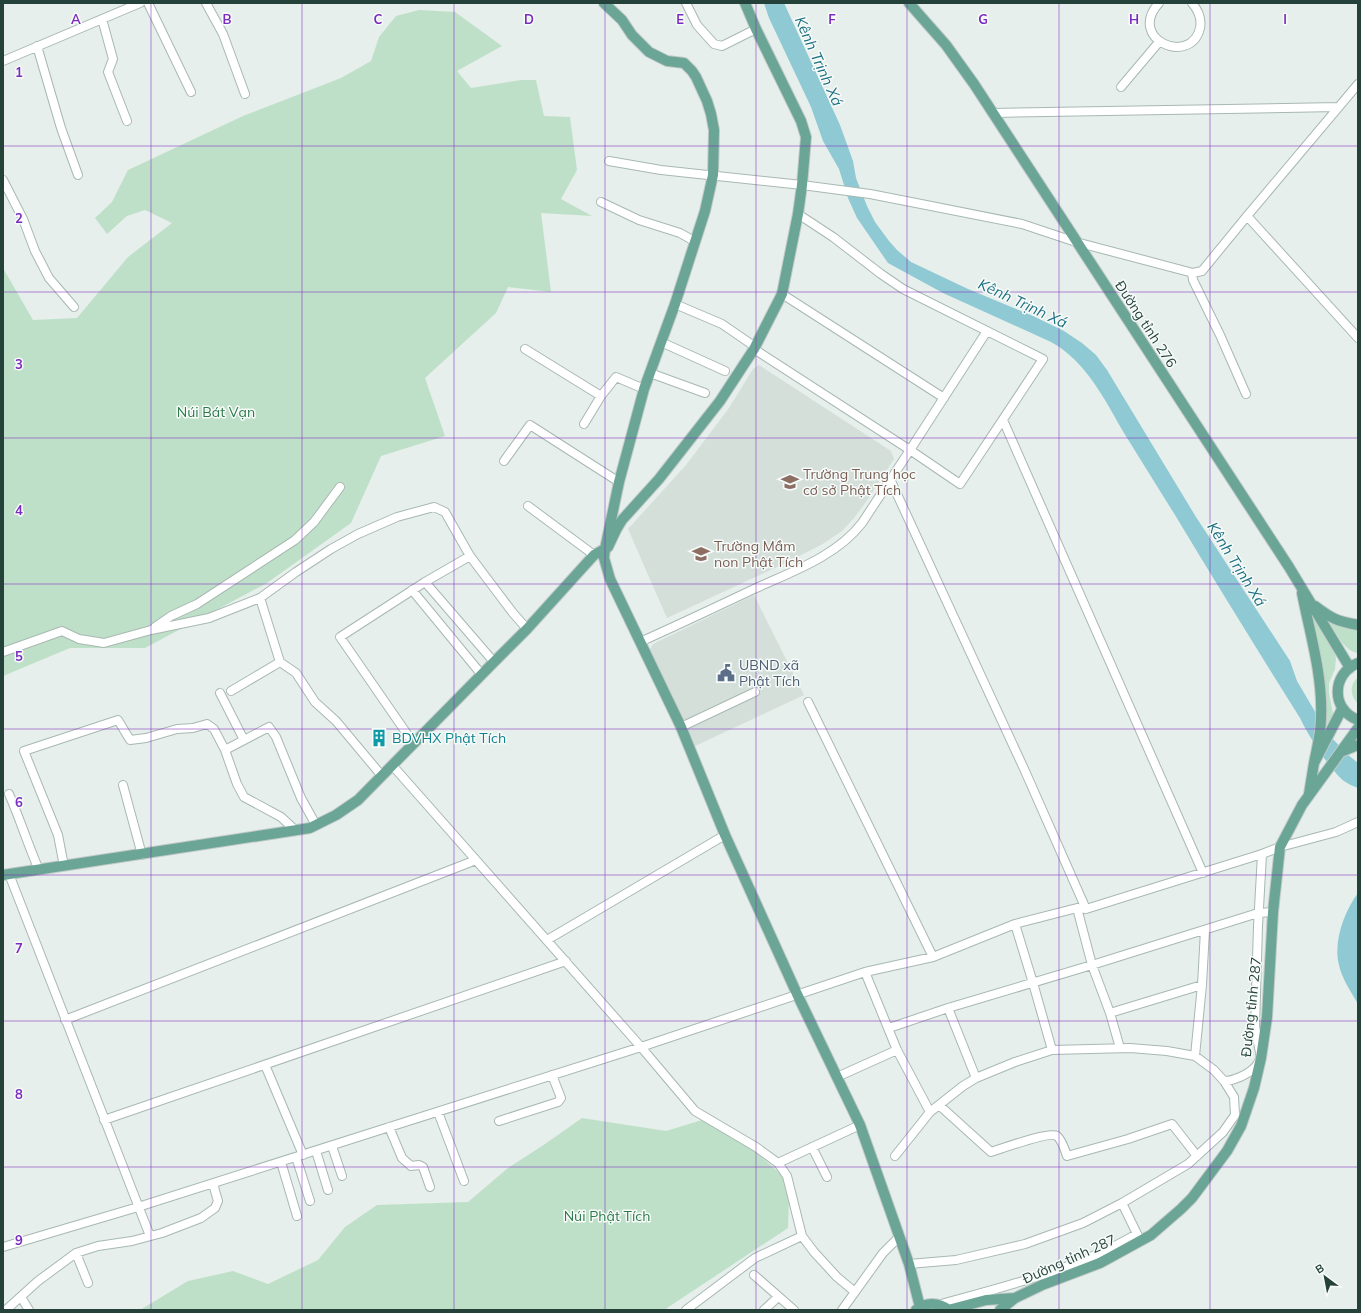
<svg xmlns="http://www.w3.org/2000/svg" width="1361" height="1313" viewBox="0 0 1361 1313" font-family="Mulish,sans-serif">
<rect width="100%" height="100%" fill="#e6efeb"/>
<path fill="#d4dfda" d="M759,365L891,451L894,459L868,499L854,518L842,531L821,545L775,568L667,618L628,529L686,465L729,408L753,369Z
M754,595L804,695L693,747L687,733L690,728L685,720L678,716L649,651L653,644Z"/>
<path fill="#bfe0c8" d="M419,10L455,12L502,46L457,71L471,88L521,80H536L544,116L570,117L577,170L561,199L592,216L541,213L551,292L508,287L496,313L425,378L445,436L381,456L351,523L267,583L145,648H70L3,676V268L33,320L77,318L128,257L172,223L145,210L127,216L107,234L95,218L112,202L128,170L243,116L341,78L371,61L379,37L396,16Z
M1312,616L1332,645L1336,658L1335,669L1329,683V693L1333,714L1323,732Z
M1330,621L1358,627V653C1344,651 1338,635 1330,624Z
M1358,677V704C1350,696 1349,685 1358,677Z
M582,1118L666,1131L702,1120L749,1146L785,1178L789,1197L788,1228L664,1310H140L188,1281L233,1271L268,1284L318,1260L345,1227L377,1205L468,1202L508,1168L545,1144Z"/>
<path fill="#8ec9d4" d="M764,3H784L840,125L853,161L856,178L867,206L875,222L889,241L897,250L911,262L968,289L1033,316L1064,331L1082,343L1096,355L1107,370L1196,517L1290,661L1297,681L1317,715L1331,737L1347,754L1358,763V788C1353,786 1348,784 1344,781C1330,770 1308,735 1300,718C1258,651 1216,583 1175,515C1158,488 1141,460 1124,433C1105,400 1086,361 1051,342L943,293L888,263L857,218L848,198L839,169L823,141L811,107L769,18Z
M1358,893L1357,952L1358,954V1004C1351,992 1342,979 1339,965C1333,942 1344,912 1358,893Z"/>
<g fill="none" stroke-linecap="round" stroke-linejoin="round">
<g stroke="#a8b8b2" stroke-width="10">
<path id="minor" d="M148,3L191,92
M206,3L223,34L245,94
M686,3L697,25L714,44L722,46L756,29
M1159,3C1126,39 1191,67 1200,28C1202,18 1198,10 1192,3
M102,19L113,59L108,72L127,121
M37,46L61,128L78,175
M3,61L140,3
M1121,87L1159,42
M993,113L1338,107
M609,161L661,170L802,185L870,194L916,203L1022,224L1076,242L1193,273L1202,271L1247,216L1358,338
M3,180L23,219L35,251L49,278L74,307
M601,202L639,220L680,233L694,241
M798,214L833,237L881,274L903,289L1043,359L960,484L910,450L987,331
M1247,216L1358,84
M1192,273L1193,280L1220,335L1246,394
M782,294L944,398
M675,304L722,324L754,346
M661,342L725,371
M525,349L601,396
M650,373L705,393
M1003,420L1203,873
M584,424L601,396L616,377L644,389
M504,461L530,425L619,482
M890,479L1025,771L1086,909
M528,506L594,555
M425,582L494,662
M412,590L482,675
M260,598L280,662L296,673L315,702L336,721L382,776
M155,627L171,616L197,604L295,540L314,522L340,487
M640,642C678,625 716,607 754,589C791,572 837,556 862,523L910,450L754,349
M3,652L62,631L79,639L104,643L151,630L209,618L260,598L296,572L331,549L358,534L397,517L434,507L445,512L470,556L513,613L527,629
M231,691L280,662
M220,693L244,740
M808,702L933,957
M681,727L755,692
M414,744L340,637L425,582L470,556
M225,750L269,727L276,737L301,798L316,825
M392,765L641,1047L695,1111L756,1147L778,1163L787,1176L802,1236L814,1252L837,1277L855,1292
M123,785L142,855
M9,794C20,819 28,845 39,870
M64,866L58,835L24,751L118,720L130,740L146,738L177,729L193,728L207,724L214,729L225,750L237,784L244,797L281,817L295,830
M9,874L150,1236
M1077,908L1092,965L1110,1013L1120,1048
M1015,924L1033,983L1052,1050
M547,940L725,835
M865,972L897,1050L930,1112
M948,1008L976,1078
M1110,1013L1202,985
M65,1020L476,860
M889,1028L948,1008L1092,965L1258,913L1273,912
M1195,1056L1202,985L1205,930
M265,1065L303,1155
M837,1077L897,1050
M1224,1081C1233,1081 1247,1075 1254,1068C1257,1066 1259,1061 1261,1058L1255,1027L1258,926L1262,854
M939,1105L991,1152C1001,1149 1049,1131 1057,1136C1062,1140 1065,1150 1067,1156L1128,1139L1172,1124L1197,1156
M438,1112L464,1181
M104,1120L566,961
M499,1121L558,1102L561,1098L552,1075
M389,1127L402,1158L411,1166L419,1165L423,1167L430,1187
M332,1146L342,1176
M812,1147L827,1177
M316,1151L328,1190
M895,1156L930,1112L963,1086L976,1078L1015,1062L1052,1050L1130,1048L1167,1051L1195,1056L1214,1070L1224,1081L1234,1097L1235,1115L1223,1132L1188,1164L1122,1203L1083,1223L1025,1244L956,1260L909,1264
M296,1157L310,1201
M281,1162L297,1216
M778,1163L860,1125
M1122,1203L1139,1238
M3,1247L138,1207L641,1047L865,972L933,957L1015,924L1077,908L1086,909L1262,854L1280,847L1336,832L1358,822
M76,1253L88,1283
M754,1275L794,1310
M21,1297L29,1310
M938,1305C1006,1286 1075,1270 1137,1234
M6,1310L38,1281L76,1253L98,1246L132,1241L162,1233L201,1218L215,1208L218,1201L213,1184
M686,1310L755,1258L802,1236
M764,1310L778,1297
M842,1310L883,1253L899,1237"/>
</g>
<g stroke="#c2cac8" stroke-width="12">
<path id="major" d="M604,3L622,20L632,35L649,52L667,61L684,63L692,71L696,77L707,101L711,114L714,130L713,175L705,211L675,304L644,389L619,482L605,549L604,558L610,579L681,727L725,835L797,994L860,1125L909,1264L920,1307
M909,3L946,45L974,84L1289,567L1350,668
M1302,593C1310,634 1323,676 1321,718C1321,733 1317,748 1314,763
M1315,606C1332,619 1337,621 1358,625
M1358,663C1331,674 1331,710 1358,720
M1341,752L1358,745
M1309,794L1314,763L1342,709
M3,875L310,828L336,815L358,800L494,662L527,629L594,555L608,547L616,530L622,520L659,479L720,401L754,349L782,294L798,214L802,185L806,137L801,121L756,29L745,3
M916,1310C926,1302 938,1302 949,1310
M948,1310L986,1300L1015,1298
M1000,1310L1015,1298L1042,1285L1100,1263L1151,1235L1181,1209L1192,1198L1227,1151L1241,1126L1254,1088L1261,1058L1267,1017L1273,912L1280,847L1302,805L1358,728"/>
</g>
<use href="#minor" stroke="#fff" stroke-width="8"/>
<use href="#major" stroke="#6aa596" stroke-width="10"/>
</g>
<path fill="none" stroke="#7b2cbf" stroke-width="1" stroke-opacity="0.55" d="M151,3V1310M302,3V1310M454,3V1310M605,3V1310M756,3V1310M907,3V1310M1059,3V1310M1210,3V1310M3,146H1358M3,292H1358M3,438H1358M3,584H1358M3,729H1358M3,875H1358M3,1021H1358M3,1167H1358"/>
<defs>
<g id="school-bare" transform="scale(1.38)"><path d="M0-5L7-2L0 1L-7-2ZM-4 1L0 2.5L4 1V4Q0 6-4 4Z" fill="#8d6e63" stroke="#f7fbf9" stroke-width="2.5" paint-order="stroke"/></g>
<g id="civic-bare" transform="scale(1.38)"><path d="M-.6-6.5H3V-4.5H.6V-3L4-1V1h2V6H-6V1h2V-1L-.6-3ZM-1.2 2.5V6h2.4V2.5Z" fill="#5c6f8a" stroke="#f7fbf9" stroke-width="2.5" paint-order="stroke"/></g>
<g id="building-bare" transform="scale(1.38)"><path d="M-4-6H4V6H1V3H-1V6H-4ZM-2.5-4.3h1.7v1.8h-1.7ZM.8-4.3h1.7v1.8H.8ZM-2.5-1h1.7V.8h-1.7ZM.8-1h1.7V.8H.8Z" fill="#0f9aa8" stroke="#f7fbf9" stroke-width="2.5" paint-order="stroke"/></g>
</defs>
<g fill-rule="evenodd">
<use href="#school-bare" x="790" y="482"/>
<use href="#school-bare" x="701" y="554"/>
<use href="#civic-bare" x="726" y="673"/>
<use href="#building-bare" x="379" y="738"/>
</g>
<g text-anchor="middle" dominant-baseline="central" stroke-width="3" stroke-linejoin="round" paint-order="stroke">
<g font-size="14" fill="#24423a" stroke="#f7fbf9">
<text transform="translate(1146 324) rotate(57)">Đường tỉnh 276</text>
<text transform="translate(1251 1007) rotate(-84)">Đường tỉnh 287</text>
<text transform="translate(1069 1259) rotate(-24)">Đường tỉnh 287</text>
</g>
<g font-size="14" fill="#2d7a4b" stroke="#f7fbf9">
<text x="216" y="412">Núi Bát Vạn</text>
<text x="607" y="1216">Núi Phật Tích</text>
</g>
<g font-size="14" fill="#785e54" stroke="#f7fbf9" text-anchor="start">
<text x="803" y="474">Trường Trung học<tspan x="803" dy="16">cơ sở Phật Tích</tspan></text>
<text x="714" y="546">Trường Mầm<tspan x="714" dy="16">non Phật Tích</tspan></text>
</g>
<g font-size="14" fill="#4e5e75" stroke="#f7fbf9" text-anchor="start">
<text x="739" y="665">UBND xã<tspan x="739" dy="16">Phật Tích</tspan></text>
</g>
<g font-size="14" fill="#0d838f" stroke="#f7fbf9" text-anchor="start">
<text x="392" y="738">BDVHX Phật Tích</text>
</g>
<g font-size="15" font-style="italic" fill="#1c6f80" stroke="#f7fbf9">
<text transform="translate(819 61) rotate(66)">Kênh Trịnh Xá</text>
<text transform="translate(1023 303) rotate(25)">Kênh Trịnh Xá</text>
<text transform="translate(1237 564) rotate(58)">Kênh Trịnh Xá</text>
</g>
</g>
<g font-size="13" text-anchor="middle" font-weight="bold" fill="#7b2cbf" stroke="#f7fbf9" stroke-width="3" stroke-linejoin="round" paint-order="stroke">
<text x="76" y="24">A</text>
<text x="227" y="24">B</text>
<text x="378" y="24">C</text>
<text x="529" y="24">D</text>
<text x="680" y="24">E</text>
<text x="832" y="24">F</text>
<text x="983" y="24">G</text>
<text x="1134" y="24">H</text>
<text x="1285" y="24">I</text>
<text x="19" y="77">1</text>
<text x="19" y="223">2</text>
<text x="19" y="369">3</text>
<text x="19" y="515">4</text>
<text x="19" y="661">5</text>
<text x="19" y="807">6</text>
<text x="19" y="953">7</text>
<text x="19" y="1099">8</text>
<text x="19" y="1245">9</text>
</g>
<rect width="1361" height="1313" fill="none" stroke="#24423a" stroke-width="8"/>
<g transform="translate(1325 1277) rotate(328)" stroke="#f7fbf9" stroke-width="3" paint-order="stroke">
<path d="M0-3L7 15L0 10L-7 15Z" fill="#24423a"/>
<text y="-6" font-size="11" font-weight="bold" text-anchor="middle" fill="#24423a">B</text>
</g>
</svg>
